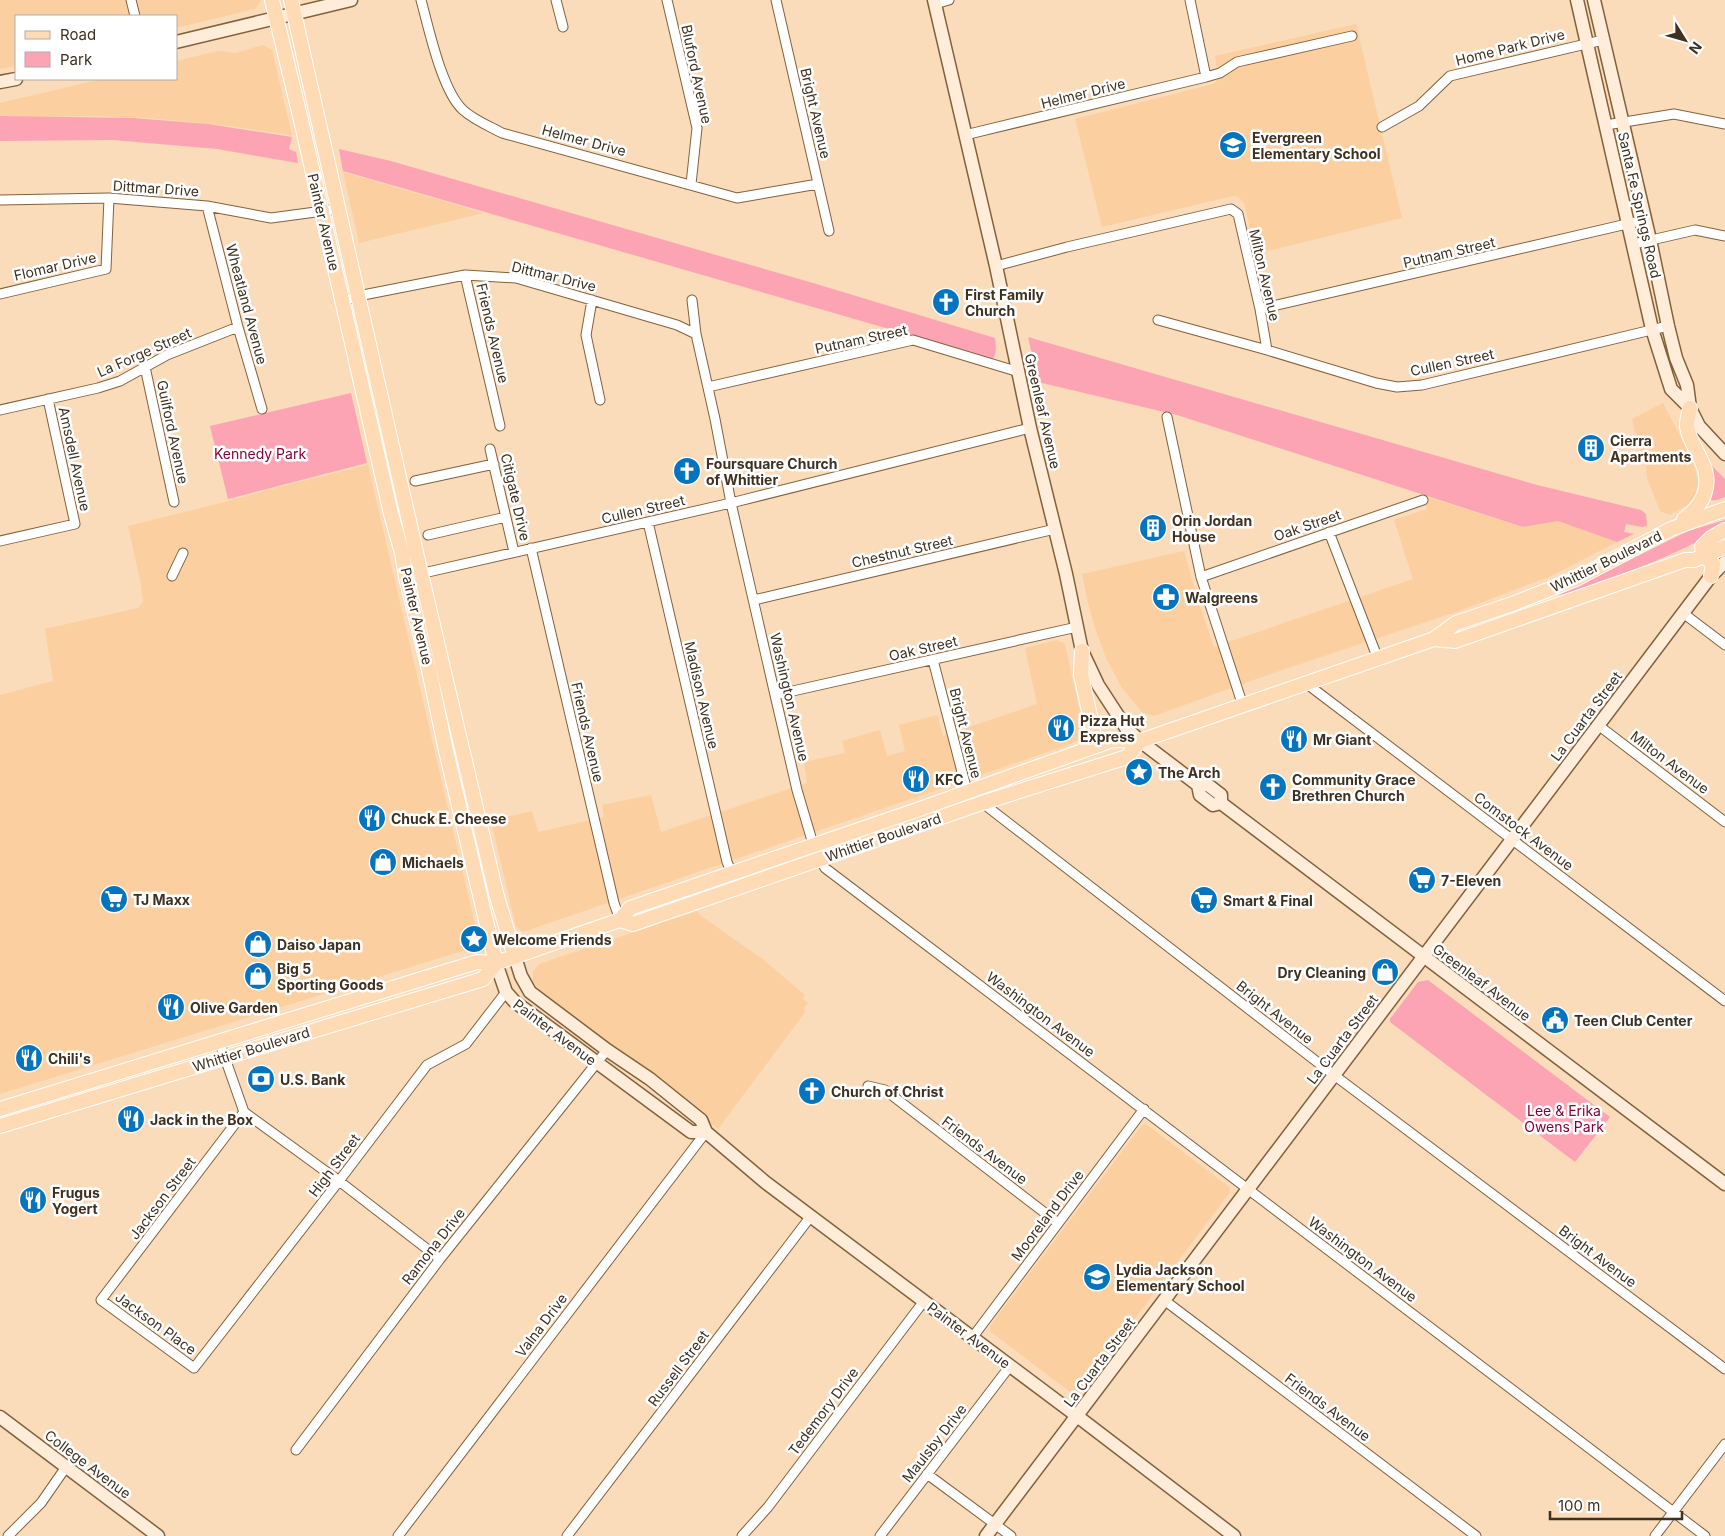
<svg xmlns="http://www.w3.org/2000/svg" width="1725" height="1536" viewBox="0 0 1725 1536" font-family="Inter,sans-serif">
<rect width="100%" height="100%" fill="#fadbba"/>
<path fill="#fccfa0" d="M0,0H261V1L255,9L176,28V16H16V66L0,69Z
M1356,24L1402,218L1256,254L1244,203L1238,197L1233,196L1102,227L1075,119L1213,84L1216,82L1218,77L1215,56Z
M263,45L272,50L292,135L228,126L151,118L94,116L6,117L0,115V103L102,79H176V61L218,51L235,53Z
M343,172L484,213L359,243Z
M1663,403L1689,453L1696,472L1698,485L1694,498L1689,504L1670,515L1660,511L1647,478L1646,465L1639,446L1640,444L1635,433L1632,419Z
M368,465L474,920L477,939L472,948L0,1094V695L53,681L45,629L138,608L143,602L141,584L128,526L229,501L283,486Z
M1423,496L1523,527L1558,521L1617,542L1551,576L1456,612L1256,679L1154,716L1142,712L1122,688L1106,658L1096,631L1089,607L1082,574L1184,551L1196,595L1214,647L1413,579L1394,520L1427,509Z
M1057,640L1065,644L1081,717L1084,734L1081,739L1068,745L523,932L516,927L491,821L532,811L538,832L604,817L602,805L651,795L661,832L807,783L804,762L845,753L842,741L880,730L887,756L905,751L899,725L937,715L943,736L1037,704L1025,648Z
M697,911L701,916L761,958L805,995L803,999L808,1003L803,1009L806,1011L718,1129L537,987L533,981V972L539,964Z
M1146,1124L1229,1187L1230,1192L1079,1393L1074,1395L991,1332L990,1326L1142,1125Z"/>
<path fill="#fca4b4" d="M0,116L133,118L208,124L292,137L289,149L296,152L298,163L217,149L113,140L0,141Z
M339,149L391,161L813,283L995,338C996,345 997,352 993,359L343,171Z
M1028,337L1537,485L1641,510L1646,514L1647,526L1642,527L1626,524L1624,532L1634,534L1617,542L1558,521L1523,527L1177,415L1038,382Z
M351,393L367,463L228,499L210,426Z
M1702,453L1711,465L1725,479V497C1719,499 1713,503 1709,498Z
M1725,520V526C1672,558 1618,576 1560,596L1559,595L1688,531Z
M1428,980L1610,1117L1575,1162L1390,1022V1019L1418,982Z"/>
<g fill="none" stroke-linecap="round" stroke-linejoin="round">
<g stroke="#83613b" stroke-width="11">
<path id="street" d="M131,0L135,16
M421,0C429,29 442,91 463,110C474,120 489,126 502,133L737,198L818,184
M556,0L563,27
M667,0L697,128L691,184
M776,0L829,231
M1190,0L1206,77
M935,4L949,0
M1606,125L1674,114L1725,124
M1382,127L1419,106L1450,76L1603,40
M965,135L1206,77L1220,73L1237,62L1352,36
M0,200L109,198L207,206L271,218L338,209
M207,206L238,327L262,409
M1634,244L1695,230L1725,236
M996,266L1067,247L1231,209L1238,214L1260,309L1267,350
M465,275L500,426
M0,294L106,269L109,198
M592,300L586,335L600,400
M692,300L696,334L715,419L731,503L775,695L797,790L813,844L825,868L1705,1536
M343,301L358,296L465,275L516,278L677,325L696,334
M1260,309L1644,220
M1158,320L1267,350L1376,383L1397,387L1422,385L1668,326
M145,367L174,502
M708,387L913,340L1019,372
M0,410L98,388L120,381L167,355L238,327
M1167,417L1201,577L1243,706
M490,449L514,552
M415,481L494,464
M648,522L727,862L732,873
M1329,532L1378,659
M428,535L506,517
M0,541L75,524L48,399
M531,548L614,903L620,920
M172,576L183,553
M406,577L731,503L1030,428
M1201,577L1423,500
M754,600L1055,529
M1683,613L1725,645
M933,660L967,791L1334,1075L1725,1369
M1307,684L1725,1001
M775,695L1077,627
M1598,725L1725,822
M219,1041L244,1112L339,1181L440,1259
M868,1086L885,1090L1058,1223
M244,1112L101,1300L194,1368L339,1181L427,1065L466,1044L506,992
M1164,1300L1476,1536
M972,1338L1144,1109
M296,1450L440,1259L607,1050
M927,1474L1011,1536
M8,1536L41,1503L66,1467
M398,1536L706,1132
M567,1536L811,1216
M742,1536L768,1507L924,1301
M880,1536L1010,1366
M1655,1536L1725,1444"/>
</g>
<g stroke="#83613b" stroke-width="15">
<path id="secondary" d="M934,0L996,266L1030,428L1066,574L1082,651L1098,685L1126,728L1140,741L1198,785L1200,795L1213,805L1221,803
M1577,0L1652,329L1671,389L1690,408
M1594,0L1650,240L1668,326L1676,358L1687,385L1690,408L1699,426L1725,454
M176,42L351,0
M0,82L16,79
M1198,785H1208L1221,795V803L1725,1184
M515,957L521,976L530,992L607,1050L650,1079L701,1120L706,1132L765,1182L1077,1416L1234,1536
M496,963L506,992L515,1002L691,1132H706
M0,1417L158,1536
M986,1536L1711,576L1725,562"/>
</g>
<g stroke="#fff" stroke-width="16">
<path id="primary" d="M272,0L300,116L391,514L402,553L406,577L429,670L446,751L496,963
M291,0L421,574L496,893L515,957
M1684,519C1703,505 1713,486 1702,462C1697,451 1689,439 1687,427C1686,421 1689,414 1690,408
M1702,547L1711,538L1725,530
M1704,556L1713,564L1711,576
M1434,639L1455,641L1685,560H1694L1725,547
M1082,651L1081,675L1093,729L1092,739L1083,750
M620,920L633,924L982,803L1127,757L1140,741
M0,1109L477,962L496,963L620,920L630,908L914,811L1113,740L1140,741L1434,639L1456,623L1512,604L1576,579L1671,529L1725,509
M0,1126L483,979L496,963"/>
</g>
<use href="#street" stroke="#fff" stroke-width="9"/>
<use href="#secondary" stroke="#ffedda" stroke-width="12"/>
<use href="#primary" stroke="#fedbb4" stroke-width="14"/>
</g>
<defs>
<g id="school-disc" transform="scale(1.4375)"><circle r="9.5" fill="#0574bf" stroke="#fff"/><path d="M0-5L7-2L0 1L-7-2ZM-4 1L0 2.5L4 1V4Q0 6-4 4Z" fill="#fff"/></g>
<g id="church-disc" transform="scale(1.4375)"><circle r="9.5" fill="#0574bf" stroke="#fff"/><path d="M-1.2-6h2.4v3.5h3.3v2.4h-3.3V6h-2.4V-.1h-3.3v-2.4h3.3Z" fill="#fff"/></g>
<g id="building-disc" transform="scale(1.4375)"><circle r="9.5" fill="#0574bf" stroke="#fff"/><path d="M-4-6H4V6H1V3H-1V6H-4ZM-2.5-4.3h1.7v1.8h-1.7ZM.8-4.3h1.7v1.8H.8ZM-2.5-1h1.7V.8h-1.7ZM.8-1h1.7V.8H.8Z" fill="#fff"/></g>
<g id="pharmacy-disc" transform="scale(1.4375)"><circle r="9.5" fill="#0574bf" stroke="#fff"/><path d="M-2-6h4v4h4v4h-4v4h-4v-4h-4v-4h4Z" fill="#fff"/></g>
<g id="restaurant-disc" transform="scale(1.4375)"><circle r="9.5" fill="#0574bf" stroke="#fff"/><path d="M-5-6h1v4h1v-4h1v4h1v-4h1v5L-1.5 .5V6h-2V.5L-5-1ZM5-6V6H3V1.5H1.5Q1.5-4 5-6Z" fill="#fff"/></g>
<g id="sight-disc" transform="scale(1.4375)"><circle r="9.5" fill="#0574bf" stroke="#fff"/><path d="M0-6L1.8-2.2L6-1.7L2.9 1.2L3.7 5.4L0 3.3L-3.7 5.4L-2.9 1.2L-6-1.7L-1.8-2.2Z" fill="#fff"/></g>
<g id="shop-disc" transform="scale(1.4375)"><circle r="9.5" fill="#0574bf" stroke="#fff"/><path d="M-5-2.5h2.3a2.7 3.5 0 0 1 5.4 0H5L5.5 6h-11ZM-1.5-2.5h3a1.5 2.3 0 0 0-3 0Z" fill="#fff"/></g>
<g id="supermarket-disc" transform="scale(1.4375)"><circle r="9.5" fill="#0574bf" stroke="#fff"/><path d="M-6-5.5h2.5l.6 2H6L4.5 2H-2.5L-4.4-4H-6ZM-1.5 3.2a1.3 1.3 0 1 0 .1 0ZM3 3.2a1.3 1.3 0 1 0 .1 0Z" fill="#fff"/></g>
<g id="civic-disc" transform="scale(1.4375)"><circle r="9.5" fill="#0574bf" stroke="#fff"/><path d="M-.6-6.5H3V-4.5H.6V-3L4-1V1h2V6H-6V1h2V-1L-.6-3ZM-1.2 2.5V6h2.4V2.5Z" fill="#fff"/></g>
<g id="bank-disc" transform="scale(1.4375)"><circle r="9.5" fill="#0574bf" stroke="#fff"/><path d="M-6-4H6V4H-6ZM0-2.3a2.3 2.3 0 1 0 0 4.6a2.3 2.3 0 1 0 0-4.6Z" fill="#fff"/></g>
</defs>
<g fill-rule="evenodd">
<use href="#school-disc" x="1233" y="145"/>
<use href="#church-disc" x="946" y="302"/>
<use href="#building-disc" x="1591" y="448"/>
<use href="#church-disc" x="687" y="471"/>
<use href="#building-disc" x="1153" y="528"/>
<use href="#pharmacy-disc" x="1166" y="597"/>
<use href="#restaurant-disc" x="1061" y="728"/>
<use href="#restaurant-disc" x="1294" y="739"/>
<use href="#sight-disc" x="1139" y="772"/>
<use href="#restaurant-disc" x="916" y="779"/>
<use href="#church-disc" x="1273" y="787"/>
<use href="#restaurant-disc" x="372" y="818"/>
<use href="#shop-disc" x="383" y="862"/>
<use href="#supermarket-disc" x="1422" y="880"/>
<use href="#supermarket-disc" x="114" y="899"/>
<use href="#supermarket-disc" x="1204" y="900"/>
<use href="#sight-disc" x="474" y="939"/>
<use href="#shop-disc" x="258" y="944"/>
<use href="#shop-disc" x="1385" y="972"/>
<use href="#shop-disc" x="258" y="976"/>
<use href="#restaurant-disc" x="171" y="1007"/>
<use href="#civic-disc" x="1555" y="1020"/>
<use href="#restaurant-disc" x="29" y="1058"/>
<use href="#bank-disc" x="261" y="1079"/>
<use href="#church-disc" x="812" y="1091"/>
<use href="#restaurant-disc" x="131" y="1119"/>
<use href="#restaurant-disc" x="33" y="1200"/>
<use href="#school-disc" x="1097" y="1277"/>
</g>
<g text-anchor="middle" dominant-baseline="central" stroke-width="5" stroke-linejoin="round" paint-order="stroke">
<g font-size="14" fill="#3f301f" stroke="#fff">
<text transform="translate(1510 47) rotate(-14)">Home Park Drive</text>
<text transform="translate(697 74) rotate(78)">Bluford Avenue</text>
<text transform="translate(1083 93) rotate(-14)">Helmer Drive</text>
<text transform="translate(816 113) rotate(77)">Bright Avenue</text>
<text transform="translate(584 140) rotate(15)">Helmer Drive</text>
<text transform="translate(156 188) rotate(4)">Dittmar Drive</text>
<text transform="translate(1640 205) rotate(77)">Santa Fe Springs Road</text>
<text transform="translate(324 222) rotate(77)">Painter Avenue</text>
<text transform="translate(1449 252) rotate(-13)">Putnam Street</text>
<text transform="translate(55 266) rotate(-13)">Flomar Drive</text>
<text transform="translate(1265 275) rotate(77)">Milton Avenue</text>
<text transform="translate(554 276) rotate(14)">Dittmar Drive</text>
<text transform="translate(247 304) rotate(75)">Wheatland Avenue</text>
<text transform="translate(493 333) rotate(77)">Friends Avenue</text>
<text transform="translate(861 339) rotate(-12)">Putnam Street</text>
<text transform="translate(144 352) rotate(-24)">La Forge Street</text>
<text transform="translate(1452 362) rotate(-12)">Cullen Street</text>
<text transform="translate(1043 411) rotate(77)">Greenleaf Avenue</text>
<text transform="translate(173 432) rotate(78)">Guilford Avenue</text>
<text transform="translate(75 459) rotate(78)">Amsdell Avenue</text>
<text transform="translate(516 497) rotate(77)">Citigate Drive</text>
<text transform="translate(643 509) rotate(-13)">Cullen Street</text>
<text transform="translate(1307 525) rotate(-19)">Oak Street</text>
<text transform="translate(902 551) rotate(-13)">Chestnut Street</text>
<text transform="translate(1606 561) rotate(-26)">Whittier Boulevard</text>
<text transform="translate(417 616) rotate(77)">Painter Avenue</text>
<text transform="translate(923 648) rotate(-13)">Oak Street</text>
<text transform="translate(702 695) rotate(77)">Madison Avenue</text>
<text transform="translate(790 697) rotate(77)">Washington Avenue</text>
<text transform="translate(1586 716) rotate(-53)">La Cuarta Street</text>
<text transform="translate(588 732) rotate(77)">Friends Avenue</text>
<text transform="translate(966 733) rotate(76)">Bright Avenue</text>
<text transform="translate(1670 762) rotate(37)">Milton Avenue</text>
<text transform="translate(1524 831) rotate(37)">Comstock Avenue</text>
<text transform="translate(883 837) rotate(-19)">Whittier Boulevard</text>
<text transform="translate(1482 982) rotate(37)">Greenleaf Avenue</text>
<text transform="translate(1275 1012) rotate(38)">Bright Avenue</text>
<text transform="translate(1041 1014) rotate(37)">Washington Avenue</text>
<text transform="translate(555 1032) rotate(37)">Painter Avenue</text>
<text transform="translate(1342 1039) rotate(-53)">La Cuarta Street</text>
<text transform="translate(251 1049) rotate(-17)">Whittier Boulevard</text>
<text transform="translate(985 1150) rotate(37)">Friends Avenue</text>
<text transform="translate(334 1165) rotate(-53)">High Street</text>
<text transform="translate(162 1198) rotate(-53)">Jackson Street</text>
<text transform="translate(1047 1215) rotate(-53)">Mooreland Drive</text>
<text transform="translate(433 1246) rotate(-52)">Ramona Drive</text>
<text transform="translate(1598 1256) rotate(37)">Bright Avenue</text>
<text transform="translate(1363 1259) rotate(37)">Washington Avenue</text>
<text transform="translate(156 1323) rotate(36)">Jackson Place</text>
<text transform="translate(541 1325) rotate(-53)">Valna Drive</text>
<text transform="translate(969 1335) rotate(37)">Painter Avenue</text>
<text transform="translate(1099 1362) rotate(-53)">La Cuarta Street</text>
<text transform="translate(678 1368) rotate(-53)">Russell Street</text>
<text transform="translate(1328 1407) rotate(37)">Friends Avenue</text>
<text transform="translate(823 1411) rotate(-53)">Tedemory Drive</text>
<text transform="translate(934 1443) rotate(-52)">Maulsby Drive</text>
<text transform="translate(88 1464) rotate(37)">College Avenue</text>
</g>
<g font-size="14" font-weight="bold" fill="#3f301f" stroke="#fff" text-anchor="start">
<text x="1252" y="137">Evergreen<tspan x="1252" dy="16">Elementary School</tspan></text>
<text x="965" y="294">First Family<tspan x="965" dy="16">Church</tspan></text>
<text x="1610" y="440">Cierra<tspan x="1610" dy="16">Apartments</tspan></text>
<text x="706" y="463">Foursquare Church<tspan x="706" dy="16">of Whittier</tspan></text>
<text x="1172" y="520">Orin Jordan<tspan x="1172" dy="16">House</tspan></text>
<text x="1185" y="597">Walgreens</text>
<text x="1080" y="720">Pizza Hut<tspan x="1080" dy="16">Express</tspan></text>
<text x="1313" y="739">Mr Giant</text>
<text x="1158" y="772">The Arch</text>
<text x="935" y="779">KFC</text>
<text x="1292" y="779">Community Grace<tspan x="1292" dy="16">Brethren Church</tspan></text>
<text x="391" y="818">Chuck E. Cheese</text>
<text x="402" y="862">Michaels</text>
<text x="1441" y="880">7-Eleven</text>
<text x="133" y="899">TJ Maxx</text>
<text x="1223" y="900">Smart &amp; Final</text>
<text x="493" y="939">Welcome Friends</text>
<text x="277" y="944">Daiso Japan</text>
<text x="277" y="968">Big 5<tspan x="277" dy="16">Sporting Goods</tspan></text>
<text x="1366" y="972" text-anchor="end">Dry Cleaning</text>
<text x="190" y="1007">Olive Garden</text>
<text x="1574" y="1020">Teen Club Center</text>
<text x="48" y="1058">Chili's</text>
<text x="280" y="1079">U.S. Bank</text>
<text x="831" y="1091">Church of Christ</text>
<text x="150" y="1119">Jack in the Box</text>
<text x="52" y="1192">Frugus<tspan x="52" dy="16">Yogert</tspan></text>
<text x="1116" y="1269">Lydia Jackson<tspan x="1116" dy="16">Elementary School</tspan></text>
</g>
<g font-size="14" fill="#890038" stroke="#fff">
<text x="260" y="453">Kennedy Park</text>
<text x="1564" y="1110">Lee &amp; Erika<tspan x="1564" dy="16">Owens Park</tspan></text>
</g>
</g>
<rect x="15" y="15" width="162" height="65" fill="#ffffff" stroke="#b2aca5"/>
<rect x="25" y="31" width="25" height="8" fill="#fedbb4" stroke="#b2aca5"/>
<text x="60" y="40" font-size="15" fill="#3f301f">Road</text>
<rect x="25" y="52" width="25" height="15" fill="#fca4b4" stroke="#b2aca5"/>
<text x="60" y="65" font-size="15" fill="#3f301f">Park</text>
<g transform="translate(1685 40) rotate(127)" stroke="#ffffff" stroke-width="4" paint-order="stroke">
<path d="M0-4L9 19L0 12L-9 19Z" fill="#3f301f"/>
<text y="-8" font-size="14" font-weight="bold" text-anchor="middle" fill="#3f301f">N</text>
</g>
<path d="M1550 1511v8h132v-8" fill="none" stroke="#3f301f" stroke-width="2.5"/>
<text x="1558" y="1511" font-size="15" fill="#3f301f" stroke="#ffffff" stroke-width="4" paint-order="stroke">100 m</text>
</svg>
